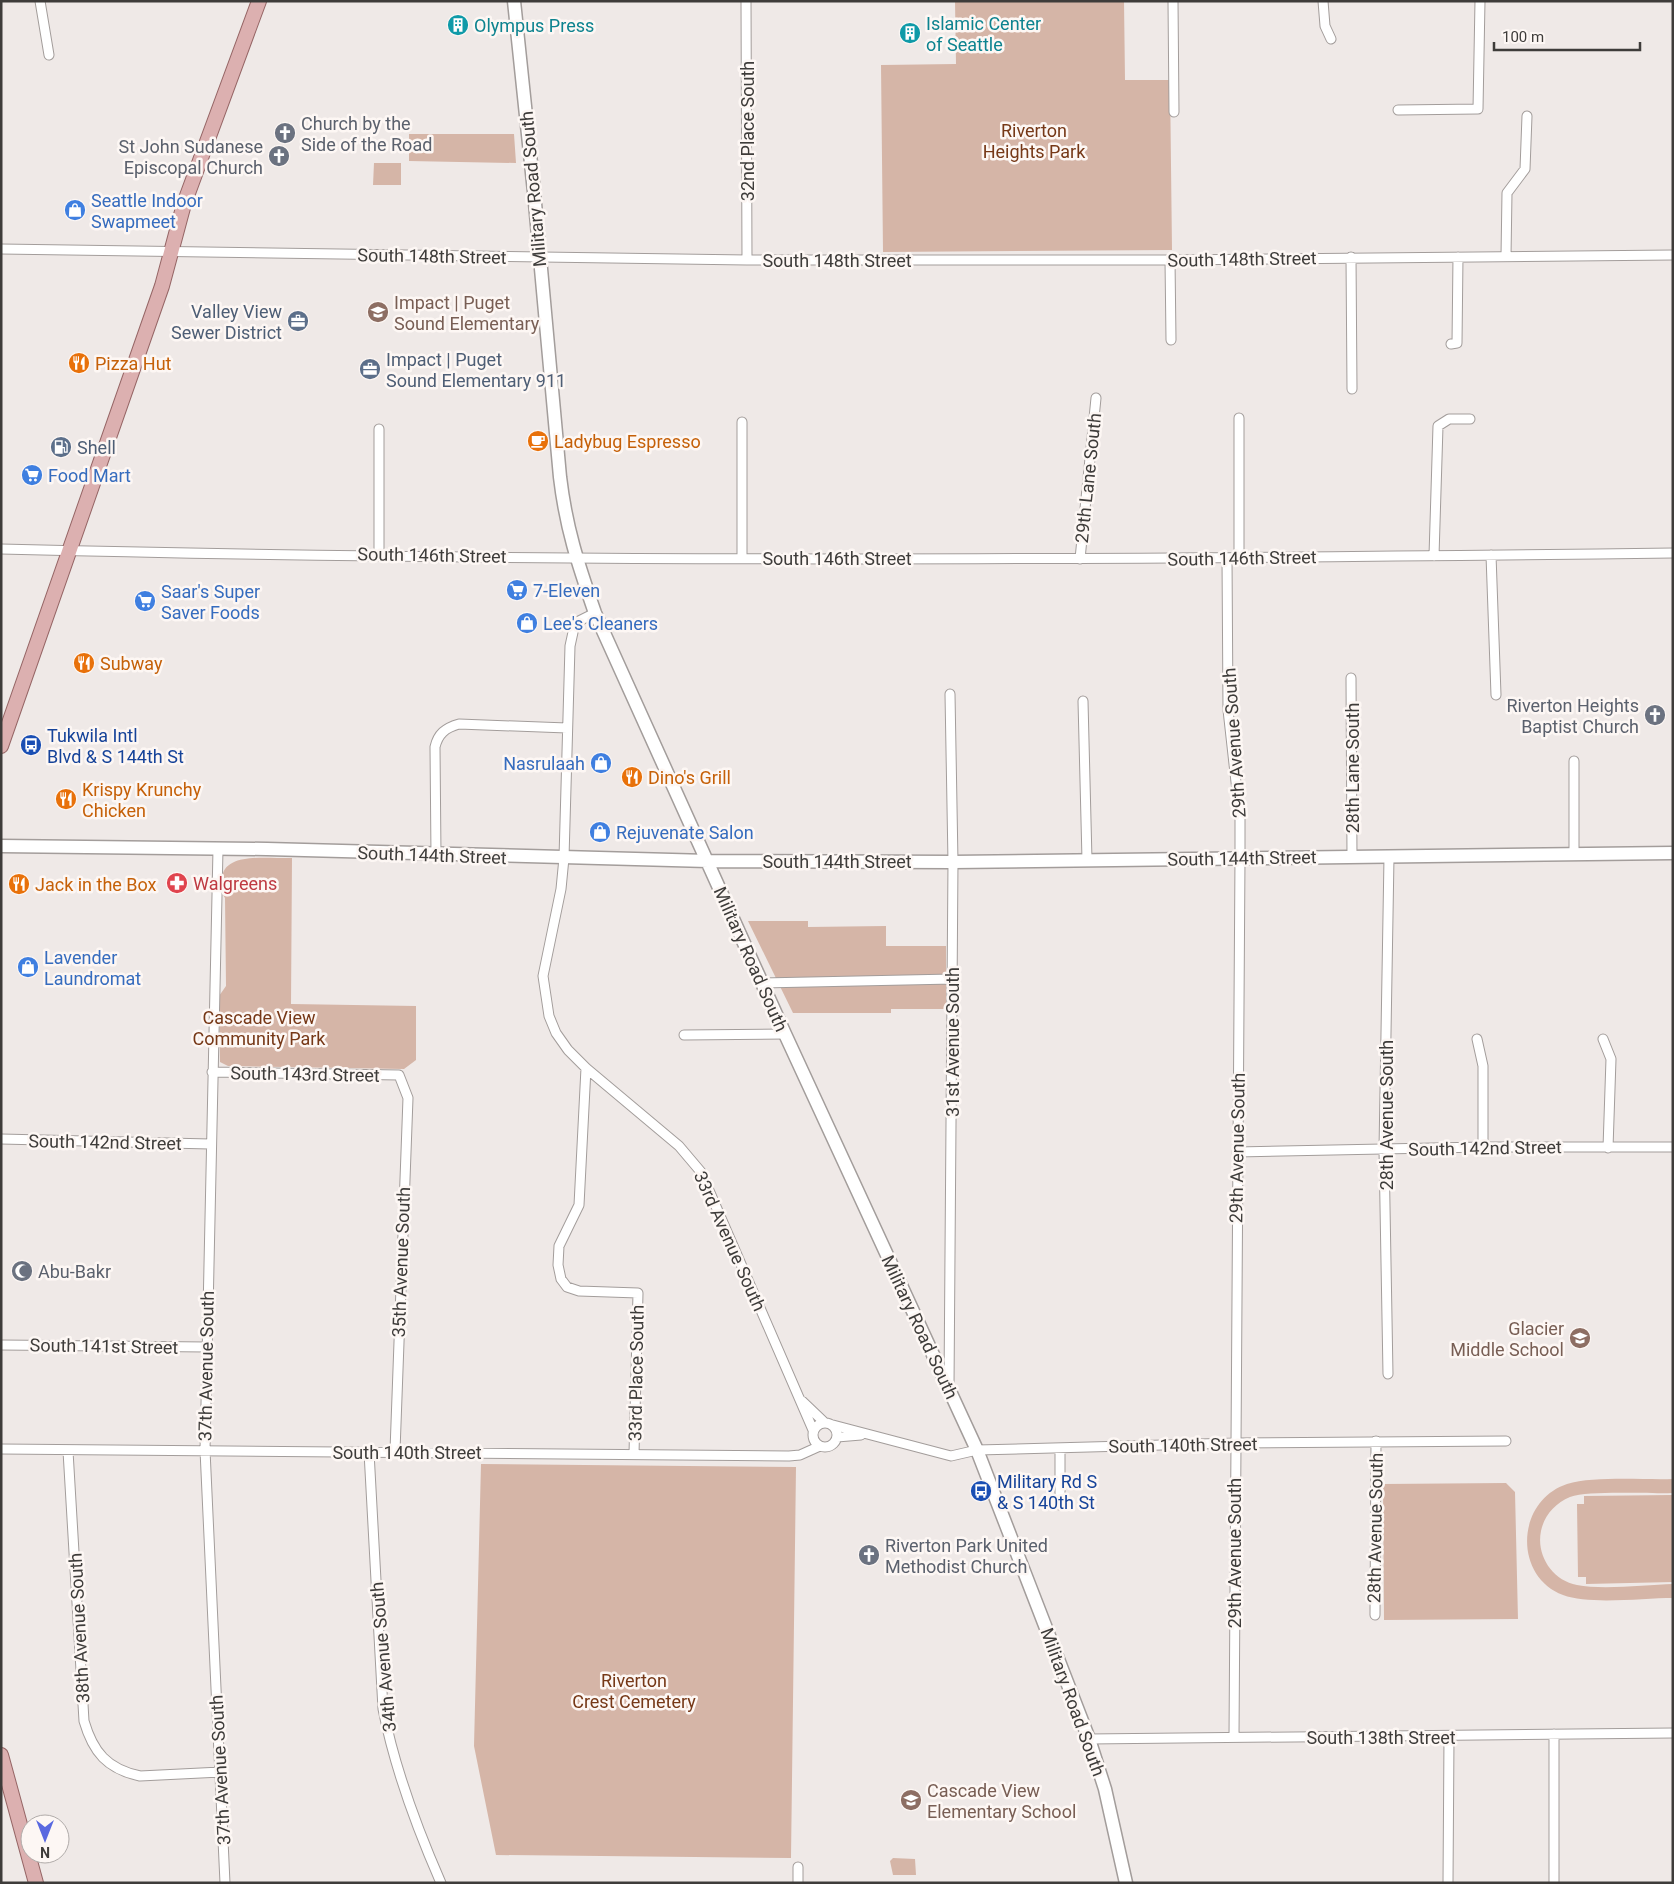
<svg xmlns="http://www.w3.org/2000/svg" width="1674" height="1884" viewBox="0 0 1674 1884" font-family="Roboto,sans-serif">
<rect width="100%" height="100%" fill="#efe9e7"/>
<path fill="#d5b5a7" d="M955,1H1124L1125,80H1170L1172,250L883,252L881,65L956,64Z
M409,134H514L516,163L409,161Z
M374,163H401V185H373Z
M292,858L291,1004L416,1006V1060L404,1069L228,1066L220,1062L219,996L226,986L225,898C221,892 222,887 222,879C223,851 271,859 292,858Z
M748,921H808V927L886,926V946H946V1009H891V1013H793Z
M481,1464L796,1467L791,1858L496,1855L474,1746Z
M1673,1479V1493C1648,1494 1590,1490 1570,1497C1555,1503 1544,1516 1541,1531C1536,1555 1552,1580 1577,1585C1601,1590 1647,1585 1673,1584V1598C1643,1598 1589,1605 1563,1595C1513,1576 1516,1501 1567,1484C1594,1476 1643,1480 1673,1479Z
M1506,1483L1515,1492L1518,1619L1384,1620L1383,1484Z
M1673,1495V1582L1586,1584V1577H1578L1577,1504H1584V1496Z
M893,1858L915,1859L916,1875H893L890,1861Z"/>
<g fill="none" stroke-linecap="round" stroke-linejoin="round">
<g stroke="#a39d9b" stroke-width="11">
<path id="street" d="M40,1L49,55
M746,1L747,260
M1173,1L1174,112
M1323,1L1325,26L1331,39
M1398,110L1478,109L1480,1
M1,249L747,260H1170L1673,255
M1506,256L1507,193L1525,169L1527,116
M1351,257L1352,389
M1170,260L1171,340
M1451,344L1457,343L1458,257
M1239,418V558
M742,422V557
M1,549C558,563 1116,560 1673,553
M379,555V429
M1491,555L1496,695
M1434,556L1438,426L1449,419H1470
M1227,558L1228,710L1240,818V858L1234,1737
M1080,559L1096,398
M595,613L575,623L570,646L564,858L561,889L543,976L549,1016L556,1033L568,1050L586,1068L679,1146L701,1172L813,1430
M1351,678L1352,857
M1083,701L1087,860
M1574,761V855
M218,849L205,1450L225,1883
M436,855L435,747C438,734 445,728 459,724L567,728
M762,983L953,979
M684,1035L785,1034
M1477,1039L1483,1066V1147
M1603,1039L1611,1059L1608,1148
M586,1068L579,1205L559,1246L558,1265L561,1279L567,1287L579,1291L638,1293L634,1454
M212,1072L399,1075L408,1098L395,1451
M1,1139L210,1144
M1237,1152L1483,1147H1673
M1,1345L207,1347
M1388,1374L1384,1150L1389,857
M949,1386L953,862L950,694
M802,1401L824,1422
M813 1435a12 12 0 1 1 24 0a12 12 0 1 1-24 0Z
M833,1425L951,1456L977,1450L1235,1443L1506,1441
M837,1437L861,1435
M1,1449L789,1456L800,1455L820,1446
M68,1451L84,1721C93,1752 107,1769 140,1776L221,1772
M369,1452L383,1709C395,1770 416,1826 441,1883
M1060,1505V1448
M1375,1615L1376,1441
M1554,1734V1883
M1089,1739L1673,1733
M798,1883V1867
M1448,1883L1449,1737"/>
</g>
<g stroke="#a39d9b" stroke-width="15">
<path id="secondary" d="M514,1L534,192L560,477C566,528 578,564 595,613L785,1034L977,1450L1089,1739L1105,1789L1126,1883
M1,846L267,849L708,861L953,862L1673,853"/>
</g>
<g stroke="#956565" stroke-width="16">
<path id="primary" d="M1,746L162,286L184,204L259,1
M1,1755L36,1883"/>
</g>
<use href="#street" stroke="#fff" stroke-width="9"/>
<use href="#secondary" stroke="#fff" stroke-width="12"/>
<use href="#primary" stroke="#dcb0b0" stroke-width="14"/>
</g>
<defs>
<g id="building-disc" transform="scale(1.125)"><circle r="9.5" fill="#0f9aa8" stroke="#fdf7f4"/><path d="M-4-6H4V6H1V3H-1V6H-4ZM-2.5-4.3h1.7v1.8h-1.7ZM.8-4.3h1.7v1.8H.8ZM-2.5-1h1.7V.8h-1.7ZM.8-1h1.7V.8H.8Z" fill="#fff"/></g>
<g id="church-disc" transform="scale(1.125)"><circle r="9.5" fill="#6b7280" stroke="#fdf7f4"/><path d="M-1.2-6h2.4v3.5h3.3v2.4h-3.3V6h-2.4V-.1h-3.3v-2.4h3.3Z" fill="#fff"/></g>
<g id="shop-disc" transform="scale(1.125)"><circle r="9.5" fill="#3f7fe0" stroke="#fdf7f4"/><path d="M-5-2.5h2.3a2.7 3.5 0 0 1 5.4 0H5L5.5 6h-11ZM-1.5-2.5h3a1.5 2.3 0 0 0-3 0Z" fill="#fff"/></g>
<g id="school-disc" transform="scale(1.125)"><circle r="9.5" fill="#8d6e63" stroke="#fdf7f4"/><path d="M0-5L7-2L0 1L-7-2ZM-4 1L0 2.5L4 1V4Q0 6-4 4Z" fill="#fff"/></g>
<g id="office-disc" transform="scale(1.125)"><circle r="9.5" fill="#5c6f8a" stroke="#fdf7f4"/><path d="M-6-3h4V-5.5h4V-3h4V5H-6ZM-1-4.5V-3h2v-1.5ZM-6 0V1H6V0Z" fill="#fff"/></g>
<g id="restaurant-disc" transform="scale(1.125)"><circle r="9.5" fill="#e8710a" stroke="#fdf7f4"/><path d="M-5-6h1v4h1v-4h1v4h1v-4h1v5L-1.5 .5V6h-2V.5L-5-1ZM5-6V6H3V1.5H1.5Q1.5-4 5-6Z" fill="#fff"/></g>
<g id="cafe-disc" transform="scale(1.125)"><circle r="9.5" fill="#e8710a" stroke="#fdf7f4"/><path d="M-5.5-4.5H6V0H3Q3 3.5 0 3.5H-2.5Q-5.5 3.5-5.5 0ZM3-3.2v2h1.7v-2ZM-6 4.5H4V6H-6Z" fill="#fff"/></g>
<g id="fuel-disc" transform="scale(1.125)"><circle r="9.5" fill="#5c6f8a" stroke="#fdf7f4"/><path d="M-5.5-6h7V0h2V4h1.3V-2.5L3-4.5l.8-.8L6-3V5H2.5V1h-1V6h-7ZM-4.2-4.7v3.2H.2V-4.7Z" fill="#fff"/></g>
<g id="supermarket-disc" transform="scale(1.125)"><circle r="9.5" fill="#3f7fe0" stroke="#fdf7f4"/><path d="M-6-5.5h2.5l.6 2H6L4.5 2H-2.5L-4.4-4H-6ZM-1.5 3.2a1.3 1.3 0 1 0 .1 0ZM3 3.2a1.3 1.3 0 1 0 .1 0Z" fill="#fff"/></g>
<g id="bus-disc" transform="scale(1.125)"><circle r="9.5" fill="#1a4fb4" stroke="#fdf7f4"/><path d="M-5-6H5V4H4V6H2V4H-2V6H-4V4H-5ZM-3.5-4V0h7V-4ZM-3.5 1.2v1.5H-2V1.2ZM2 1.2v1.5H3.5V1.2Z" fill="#fff"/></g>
<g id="pharmacy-disc" transform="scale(1.125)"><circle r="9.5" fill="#e0444e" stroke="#fdf7f4"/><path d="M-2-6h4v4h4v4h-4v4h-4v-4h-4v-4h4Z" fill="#fff"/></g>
<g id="mosque-disc" transform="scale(1.125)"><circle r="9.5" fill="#6b7280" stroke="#fdf7f4"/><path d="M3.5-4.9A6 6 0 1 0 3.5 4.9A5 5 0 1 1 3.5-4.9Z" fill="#fff"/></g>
</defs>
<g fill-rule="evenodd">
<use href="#building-disc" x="458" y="25"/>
<use href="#building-disc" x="910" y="33"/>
<use href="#church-disc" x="285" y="133"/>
<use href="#church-disc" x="279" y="156"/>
<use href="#shop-disc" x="75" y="210"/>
<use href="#school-disc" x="378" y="312"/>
<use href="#office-disc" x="298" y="321"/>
<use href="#restaurant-disc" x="79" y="363"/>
<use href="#office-disc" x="370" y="369"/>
<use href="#cafe-disc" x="538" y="441"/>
<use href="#fuel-disc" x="61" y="447"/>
<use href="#supermarket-disc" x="32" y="475"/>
<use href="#supermarket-disc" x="517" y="590"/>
<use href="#supermarket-disc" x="145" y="601"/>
<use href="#shop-disc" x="527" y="623"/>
<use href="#restaurant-disc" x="84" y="663"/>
<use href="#church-disc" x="1655" y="715"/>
<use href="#bus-disc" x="31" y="745"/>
<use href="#shop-disc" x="601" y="763"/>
<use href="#restaurant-disc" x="632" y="777"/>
<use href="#restaurant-disc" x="66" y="799"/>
<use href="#shop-disc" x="600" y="832"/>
<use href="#pharmacy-disc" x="177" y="883"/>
<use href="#restaurant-disc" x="19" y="884"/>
<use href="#shop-disc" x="28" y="967"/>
<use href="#mosque-disc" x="22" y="1271"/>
<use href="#school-disc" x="1580" y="1338"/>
<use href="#bus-disc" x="981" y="1491"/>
<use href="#church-disc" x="869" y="1555"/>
<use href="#school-disc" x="911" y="1800"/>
</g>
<g text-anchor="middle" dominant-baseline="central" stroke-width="5" stroke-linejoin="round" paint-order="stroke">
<g font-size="18" fill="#0d838f" stroke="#fdf7f4" text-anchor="start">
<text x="926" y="23">Islamic Center<tspan x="926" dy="21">of Seattle</tspan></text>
<text x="474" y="25">Olympus Press</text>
</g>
<g font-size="18" fill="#5b616d" stroke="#fdf7f4" text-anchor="start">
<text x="301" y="123">Church by the<tspan x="301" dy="21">Side of the Road</tspan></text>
<text x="263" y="146" text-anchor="end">St John Sudanese<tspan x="263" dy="21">Episcopal Church</tspan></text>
<text x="1639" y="705" text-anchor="end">Riverton Heights<tspan x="1639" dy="21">Baptist Church</tspan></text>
<text x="38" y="1271">Abu-Bakr</text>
<text x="885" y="1545">Riverton Park United<tspan x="885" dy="21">Methodist Church</tspan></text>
</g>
<g font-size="18" fill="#763817" stroke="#fdf7f4">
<text x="1034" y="130">Riverton<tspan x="1034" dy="21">Heights Park</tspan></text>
<text x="259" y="1017">Cascade View<tspan x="259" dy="21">Community Park</tspan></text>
<text x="634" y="1680">Riverton<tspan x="634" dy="21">Crest Cemetery</tspan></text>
</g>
<g font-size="18" fill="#3e3c3a" stroke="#fdf7f4">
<text transform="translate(747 131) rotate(-90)">32nd Place South</text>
<text transform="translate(533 189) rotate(-95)">Military Road South</text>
<text transform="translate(432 256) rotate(1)">South 148th Street</text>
<text transform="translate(1242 259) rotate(-1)">South 148th Street</text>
<text x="837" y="260">South 148th Street</text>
<text transform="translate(1088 478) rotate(-84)">29th Lane South</text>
<text transform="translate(432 555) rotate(1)">South 146th Street</text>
<text x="837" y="558">South 146th Street</text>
<text transform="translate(1242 558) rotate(-1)">South 146th Street</text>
<text transform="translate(1234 743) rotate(-94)">29th Avenue South</text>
<text transform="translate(1352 768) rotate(-90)">28th Lane South</text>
<text transform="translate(432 855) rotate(2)">South 144th Street</text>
<text transform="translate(1242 858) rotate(-1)">South 144th Street</text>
<text x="837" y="861">South 144th Street</text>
<text transform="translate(751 959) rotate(66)">Military Road South</text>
<text transform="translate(952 1042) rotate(-90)">31st Avenue South</text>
<text transform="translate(305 1074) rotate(1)">South 143rd Street</text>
<text transform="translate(1386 1115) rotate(-90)">28th Avenue South</text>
<text transform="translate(105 1142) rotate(1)">South 142nd Street</text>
<text transform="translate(1237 1148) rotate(-89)">29th Avenue South</text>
<text transform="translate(1485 1148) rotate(-1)">South 142nd Street</text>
<text transform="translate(730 1241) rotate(66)">33rd Avenue South</text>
<text transform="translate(401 1262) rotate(-88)">35th Avenue South</text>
<text transform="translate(920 1327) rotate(65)">Military Road South</text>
<text transform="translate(104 1346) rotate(1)">South 141st Street</text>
<text transform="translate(206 1366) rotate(-89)">37th Avenue South</text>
<text transform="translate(636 1373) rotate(-89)">33rd Place South</text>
<text transform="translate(1183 1445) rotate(-1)">South 140th Street</text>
<text x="407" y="1452">South 140th Street</text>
<text transform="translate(1375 1528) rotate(-89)">28th Avenue South</text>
<text transform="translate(1234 1553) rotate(-90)">29th Avenue South</text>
<text transform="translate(79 1628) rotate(-93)">38th Avenue South</text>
<text transform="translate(383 1657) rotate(-95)">34th Avenue South</text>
<text transform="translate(1073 1702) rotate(70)">Military Road South</text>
<text x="1381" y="1737">South 138th Street</text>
<text transform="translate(220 1770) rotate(-93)">37th Avenue South</text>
</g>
<g font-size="18" fill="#366cbe" stroke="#fdf7f4" text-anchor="start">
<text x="91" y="200">Seattle Indoor<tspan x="91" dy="21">Swapmeet</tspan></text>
<text x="48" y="475">Food Mart</text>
<text x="533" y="590">7-Eleven</text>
<text x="161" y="591">Saar's Super<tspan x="161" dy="21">Saver Foods</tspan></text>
<text x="543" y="623">Lee's Cleaners</text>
<text x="585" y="763" text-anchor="end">Nasrulaah</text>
<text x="616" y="832">Rejuvenate Salon</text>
<text x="44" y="957">Lavender<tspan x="44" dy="21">Laundromat</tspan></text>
</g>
<g font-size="18" fill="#785e54" stroke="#fdf7f4" text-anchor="start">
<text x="394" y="302">Impact | Puget<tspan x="394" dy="21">Sound Elementary</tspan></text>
<text x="1564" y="1328" text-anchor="end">Glacier<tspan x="1564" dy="21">Middle School</tspan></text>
<text x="927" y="1790">Cascade View<tspan x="927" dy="21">Elementary School</tspan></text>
</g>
<g font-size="18" fill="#4e5e75" stroke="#fdf7f4" text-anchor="start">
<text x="282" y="311" text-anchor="end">Valley View<tspan x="282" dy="21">Sewer District</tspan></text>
<text x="386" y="359">Impact | Puget<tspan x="386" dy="21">Sound Elementary 911</tspan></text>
<text x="77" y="447">Shell</text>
</g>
<g font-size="18" fill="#c56008" stroke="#fdf7f4" text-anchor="start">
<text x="95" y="363">Pizza Hut</text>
<text x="554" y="441">Ladybug Espresso</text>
<text x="100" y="663">Subway</text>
<text x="648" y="777">Dino's Grill</text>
<text x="82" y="789">Krispy Krunchy<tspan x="82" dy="21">Chicken</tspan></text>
<text x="35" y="884">Jack in the Box</text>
</g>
<g font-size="18" fill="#164399" stroke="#fdf7f4" text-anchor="start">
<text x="47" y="735">Tukwila Intl<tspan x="47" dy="21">Blvd &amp; S 144th St</tspan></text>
<text x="997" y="1481">Military Rd S<tspan x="997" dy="21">&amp; S 140th St</tspan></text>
</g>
<g font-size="18" fill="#be3a42" stroke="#fdf7f4" text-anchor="start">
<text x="193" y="883">Walgreens</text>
</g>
</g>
<rect width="1674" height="1884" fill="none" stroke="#3e3c3a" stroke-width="5"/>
<g transform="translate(45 1839) rotate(180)"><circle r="24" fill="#fdf7f4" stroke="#b1acaa"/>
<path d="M0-4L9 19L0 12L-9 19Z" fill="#5a69e0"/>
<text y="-8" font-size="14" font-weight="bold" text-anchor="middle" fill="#3e3c3a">N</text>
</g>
<path d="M1494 42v8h146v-8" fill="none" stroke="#3e3c3a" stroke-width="2.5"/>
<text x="1502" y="42" font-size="15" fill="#3e3c3a" stroke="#fdf7f4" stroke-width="4" paint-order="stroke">100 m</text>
</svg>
